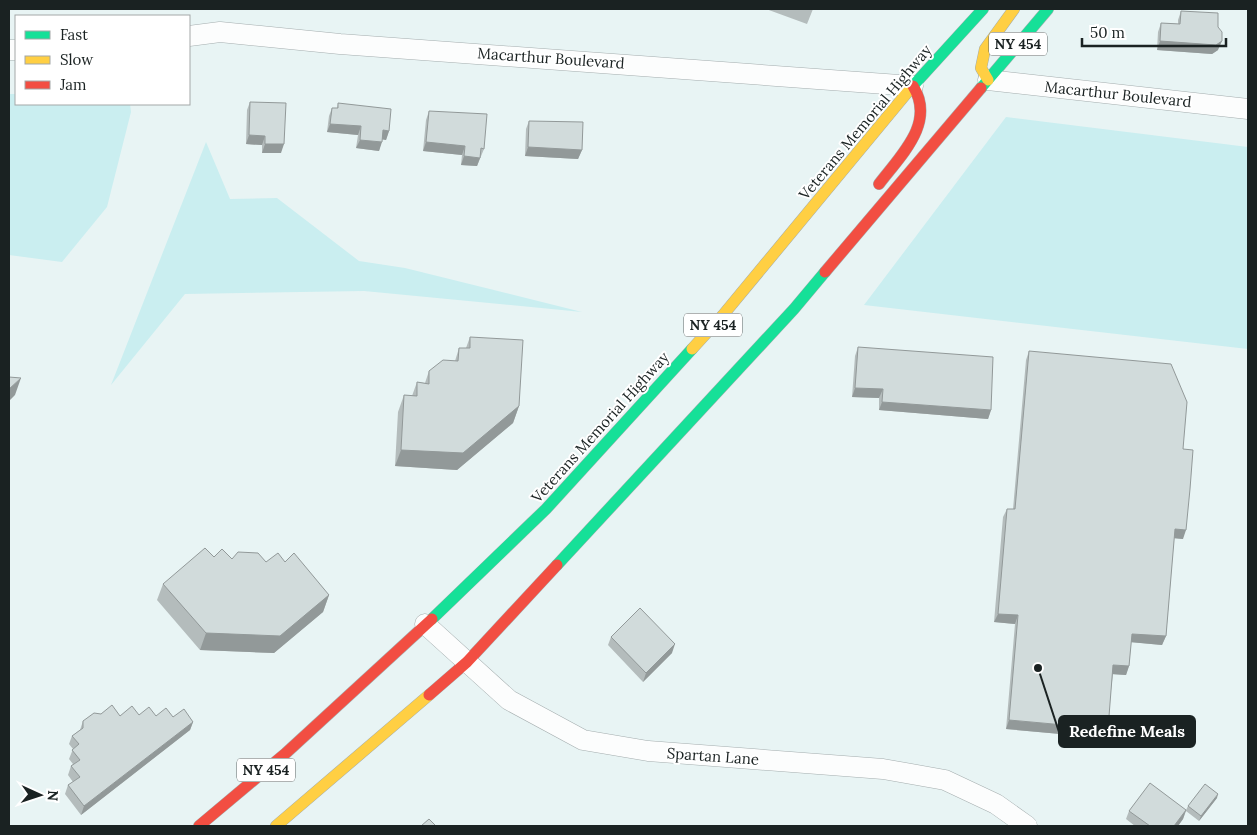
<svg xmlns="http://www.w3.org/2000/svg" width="1257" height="835" viewBox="0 0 1257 835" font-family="Lora,serif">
<rect width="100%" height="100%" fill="#e8f4f4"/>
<path fill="#caeef0" d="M9,94H16V104H130L131,112L107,207L62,262L9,255Z
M1006,117L1248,147V349L864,305Z
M206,142L230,199L277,198L359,261L405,268L582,312L364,291L185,294L111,385Z"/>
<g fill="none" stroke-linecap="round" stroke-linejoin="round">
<g stroke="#a4adae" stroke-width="21">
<path id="street" d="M189,36L220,32L340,44L913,86
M9,50H16
M988,80L1248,109
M425,624L509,700L583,740L648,751L883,769L945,780L996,804L1027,826"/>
</g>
<g stroke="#a4adae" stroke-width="12">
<path id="fast" d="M911,88L983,9
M981,88L1048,9
M557,565L794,309L825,272
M432,619L546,509L692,349"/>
</g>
<g stroke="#a4adae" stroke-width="12">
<path id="slow" d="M988,80L981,68L985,49L1014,9
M692,349L723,315L911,88
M276,826L429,695"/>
</g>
<g stroke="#a4adae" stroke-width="12">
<path id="jam" d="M879,184C901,155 936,123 913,86
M825,272L981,88
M429,695L467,662L557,565
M199,826L286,753L432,619"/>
</g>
<use href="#street" stroke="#fcfdfd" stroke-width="20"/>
<use href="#fast" stroke="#16e098" stroke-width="11"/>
<use href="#slow" stroke="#ffcf43" stroke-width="11"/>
<use href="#jam" stroke="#f24e42" stroke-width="11"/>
</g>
<path fill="#b4bcbc" d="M766,9H813L807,24Z
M1181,11L1218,27V50L1212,54L1157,50L1158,32L1161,23L1178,24V20Z
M250,102L281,153H262V145L246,144L247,110Z
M338,103L389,131L386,140L382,139L379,151L356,148L358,135L327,132L329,116L332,108H337Z
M429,111L484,149L477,166L461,165L462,155L423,151L426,120Z
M529,121L582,150L578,159L525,156L526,129Z
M470,337L519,406L513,423L457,470L395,466L398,412L404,395L412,396L417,382L425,383L429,371L455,361L459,348H466Z
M858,347L991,410L988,419L879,410V398L852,397L855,356Z
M1029,351L1183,449V539L1174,538L1166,636L1162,645L1131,642L1129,666L1126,675L1113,674L1105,738L1006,729L1015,624L994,622L1003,517L1007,509H1013L1026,360Z
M232,559L266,562H285L329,595L323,612L274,653L200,650L157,600L163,584Z
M611,637L672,653L643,682L608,645Z
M139,715L173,717L193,722L190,730L81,815L65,794L68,785L73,782L68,775L71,766L73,764L69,759L73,749L69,744L72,736L80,730L83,721L120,716Z
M1217,798L1199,821L1186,811L1183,819L1178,826H1135L1126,819L1129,811L1186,810L1188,806Z"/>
<path fill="#929999" d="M1160,41H1222L1218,50L1212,54L1157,50Z
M330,124L361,126L358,135L327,132Z
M383,130L389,131L386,140L380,139Z
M249,135L265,136L262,145L246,144Z
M360,140L382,142L379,151L356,148Z
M426,142L465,146L462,155L423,151Z
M265,144H284L281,153H262Z
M528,147L582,150L578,159L525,156Z
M464,156L480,158L477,166L461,165Z
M21,378L15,395L9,401V389Z
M855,388L883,389L879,398L852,397Z
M882,402L991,410L988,419L879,410Z
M519,406L513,423L457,470L395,466L401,450Z
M1175,529L1186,530L1183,539L1172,538Z
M329,595L323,612L274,653L200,650L206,633Z
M998,614L1018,615L1015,624L994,622Z
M1132,634L1166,636L1162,645L1129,642Z
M675,644L672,653L643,682L646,673Z
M1113,665L1129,666L1126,675L1110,674Z
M1009,720L1108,729L1105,738L1006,729Z
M193,722L190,730L81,815L84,806Z
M1218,794L1217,798L1199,821L1201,816Z
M1186,810L1183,819L1178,826H1174Z"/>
<path fill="#d1dbdb" stroke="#929999" d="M1181,11L1218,13V27L1222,32V41L1216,45L1160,41L1161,23L1180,24Z
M250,102L286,103L284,144H265V136L249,135Z
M338,103L391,109L389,131L383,130L382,142L360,140L361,126L330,124L332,108H338Z
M429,111L487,114L484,149L481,148L480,158L464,156L465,146L426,142Z
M529,121L583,122L582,150L528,147Z
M470,337L523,340L519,406L463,453L401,450L404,395L417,396V382L429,384V371L443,360L458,361L459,348H470Z
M858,347L993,357L991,410L882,402L883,389L855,388Z
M1029,351L1171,364L1187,402L1183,449L1193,450L1190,489L1186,530L1175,529L1166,636L1132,634L1129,666L1113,665L1108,729L1009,720L1018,615L998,614L1007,509H1015Z
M9,377L21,378L9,389Z
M205,548L214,557L222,549L232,559L238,552L258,553L266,562L278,553L285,562L294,553L329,595L280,636L206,633L163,584Z
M640,608L675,644L646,673L611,637Z
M112,705L120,716L132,706L139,715L149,707L156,716L166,708L173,717L184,709L193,722L84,806L68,785L80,777L71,766L80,760L72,750L79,744L72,736L83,728V721L94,713L101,714Z
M1150,783L1186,810L1174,826H1150L1129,811Z
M1205,784L1218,794L1201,816L1188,806Z
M429,819L436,826H421Z"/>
<g text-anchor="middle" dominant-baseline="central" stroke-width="4" stroke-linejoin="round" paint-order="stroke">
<g fill="#fff" stroke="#5f6464" stroke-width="1">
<rect x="989" y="32.5" width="58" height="23" rx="4"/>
<rect x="684" y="313.5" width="58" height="23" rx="4"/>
<rect x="237" y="758.5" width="58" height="23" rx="4"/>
</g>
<g font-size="14" font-weight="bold" fill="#1a2222">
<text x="1018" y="44">NY 454</text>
<text x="713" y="325">NY 454</text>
<text x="266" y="770">NY 454</text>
</g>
<g font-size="15" fill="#1a2222" stroke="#fff">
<text transform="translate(551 58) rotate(4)">Macarthur Boulevard</text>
<text transform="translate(1118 94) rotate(6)">Macarthur Boulevard</text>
<text transform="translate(865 122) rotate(-50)">Veterans Memorial Highway</text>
<text transform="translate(600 427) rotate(-48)">Veterans Memorial Highway</text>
<text transform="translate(713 756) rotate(4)">Spartan Lane</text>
</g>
</g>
<path fill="none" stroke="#1a2222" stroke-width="2" d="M1038 668L1059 732"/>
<circle fill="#1a2222" stroke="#fff" stroke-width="2" cx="1038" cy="668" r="5"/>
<rect fill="#1a2222" stroke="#1a2222" stroke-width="2" x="1059" y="716" width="136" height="31" rx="5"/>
<g font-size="16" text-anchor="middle" font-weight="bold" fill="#fff">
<text x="1127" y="737">Redefine Meals</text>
</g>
<rect width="1257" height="835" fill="none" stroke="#1a2222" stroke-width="20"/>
<rect x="15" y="15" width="175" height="90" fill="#ffffff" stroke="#a3a7a7"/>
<rect x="25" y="31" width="25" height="8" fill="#16e098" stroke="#a3a7a7"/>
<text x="60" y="40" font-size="15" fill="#1a2222">Fast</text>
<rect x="25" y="56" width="25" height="8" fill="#ffcf43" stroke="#a3a7a7"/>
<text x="60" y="65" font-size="15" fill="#1a2222">Slow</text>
<rect x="25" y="81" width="25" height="8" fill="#f24e42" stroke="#a3a7a7"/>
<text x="60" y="90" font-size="15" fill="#1a2222">Jam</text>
<g transform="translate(40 795) rotate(93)" stroke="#ffffff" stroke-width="4" paint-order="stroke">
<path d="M0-4L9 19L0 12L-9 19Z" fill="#1a2222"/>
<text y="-8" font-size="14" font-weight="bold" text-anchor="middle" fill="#1a2222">N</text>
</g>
<path d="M1082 38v8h144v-8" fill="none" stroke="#1a2222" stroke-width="2.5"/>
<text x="1090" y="38" font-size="15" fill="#1a2222" stroke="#ffffff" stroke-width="4" paint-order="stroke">50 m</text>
</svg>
